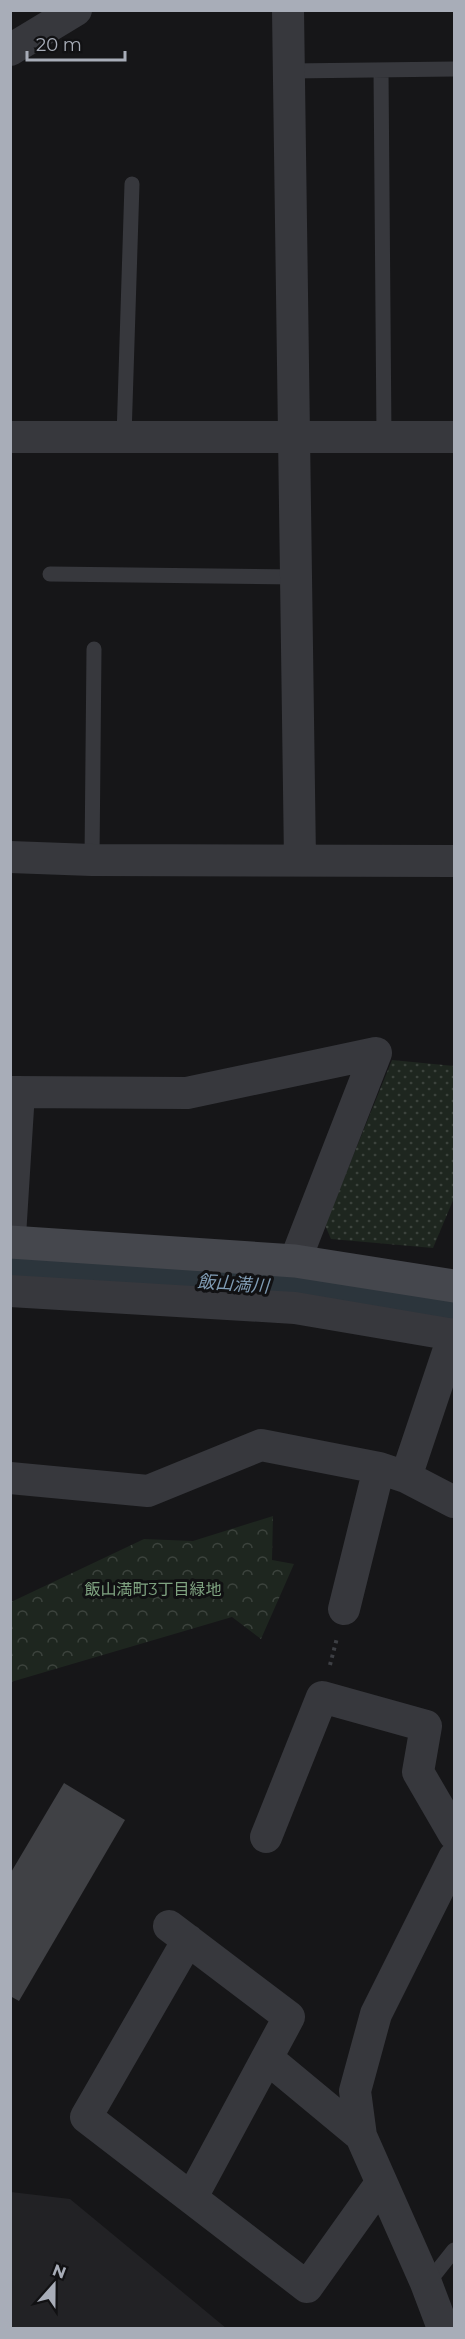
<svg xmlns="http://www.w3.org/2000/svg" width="465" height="2339" viewBox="0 0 465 2339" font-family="Montserrat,'Noto Sans JP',sans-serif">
<defs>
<pattern id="green-dots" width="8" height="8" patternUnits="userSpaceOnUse" patternTransform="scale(1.5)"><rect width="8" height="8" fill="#1e261f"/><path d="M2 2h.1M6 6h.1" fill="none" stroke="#3c433d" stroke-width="1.8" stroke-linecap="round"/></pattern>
<pattern id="forest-crowns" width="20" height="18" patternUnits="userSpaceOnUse" patternTransform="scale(1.5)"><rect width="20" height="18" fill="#1e261f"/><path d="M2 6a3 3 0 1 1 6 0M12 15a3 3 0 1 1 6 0" fill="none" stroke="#3c433d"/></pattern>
</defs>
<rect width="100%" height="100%" fill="#161618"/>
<path fill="#222225" d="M11,2192L70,2199L226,2328H11Z"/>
<path fill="url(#green-dots)" d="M392,1060L454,1066V1198L433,1248L331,1239L325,1225Z"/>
<path fill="url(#forest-crowns)" d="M273,1516L272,1560L294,1564L261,1639L232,1617L11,1682V1602L144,1539L193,1541Z"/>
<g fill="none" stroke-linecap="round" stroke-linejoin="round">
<path stroke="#2c353c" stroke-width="58" d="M10,1269L298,1288L454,1311"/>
</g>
<path fill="#404145" d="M64,1783L125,1820L19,2001L10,1996V1874Z"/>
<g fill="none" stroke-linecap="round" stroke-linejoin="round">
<path stroke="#3d3f44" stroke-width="4" stroke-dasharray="3 4.5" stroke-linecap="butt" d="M330,1665L337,1638"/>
<path stroke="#37383d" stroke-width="15" d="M381,70L384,437
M290,71L454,69
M124,437L132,184
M50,574L296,577
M92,860L94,649
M426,2283L431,2279L454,2250"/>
<path stroke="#37383d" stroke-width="32" d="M288,10L300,860
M10,50L76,10
M10,437H454
M10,857L92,860L454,861
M10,1092L187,1093L376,1053L295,1261
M10,1236L19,1092
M10,1291L295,1308L454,1335
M406,1477L454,1334
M10,1478L148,1491L261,1445L379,1468L406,1477L454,1502
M344,1609L379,1468
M266,1837L322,1697L426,1726L418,1772L454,1834
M169,1926L289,2017L192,2197
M188,1940L86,2117L307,2287L381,2183
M267,2058L361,2136
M443,2328L426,2283L361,2136L355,2091L376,2014L454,1858"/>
<path stroke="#45474d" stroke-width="33" d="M10,1242L295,1261L454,1286"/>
</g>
<g text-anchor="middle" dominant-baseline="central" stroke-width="6" stroke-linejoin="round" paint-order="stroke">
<g font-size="16" fill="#7fa381" stroke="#111113">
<text x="153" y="1589">飯山満町3丁目緑地</text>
</g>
<g font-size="18" font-style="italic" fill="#7f9bb3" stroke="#111113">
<text transform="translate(233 1284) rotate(4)">飯山満川</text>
</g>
</g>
<rect width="465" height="2339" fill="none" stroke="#a8adb8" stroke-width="24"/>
<g transform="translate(54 2285) rotate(21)" stroke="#111113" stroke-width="4.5" paint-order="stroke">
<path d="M0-4.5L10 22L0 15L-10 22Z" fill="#a8adb8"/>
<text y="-9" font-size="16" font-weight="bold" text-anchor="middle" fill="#a8adb8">N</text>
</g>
<path d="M27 51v9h98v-9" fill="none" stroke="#a8adb8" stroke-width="3"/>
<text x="36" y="51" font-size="18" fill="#a8adb8" stroke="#111113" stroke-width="4.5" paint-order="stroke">20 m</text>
</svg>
